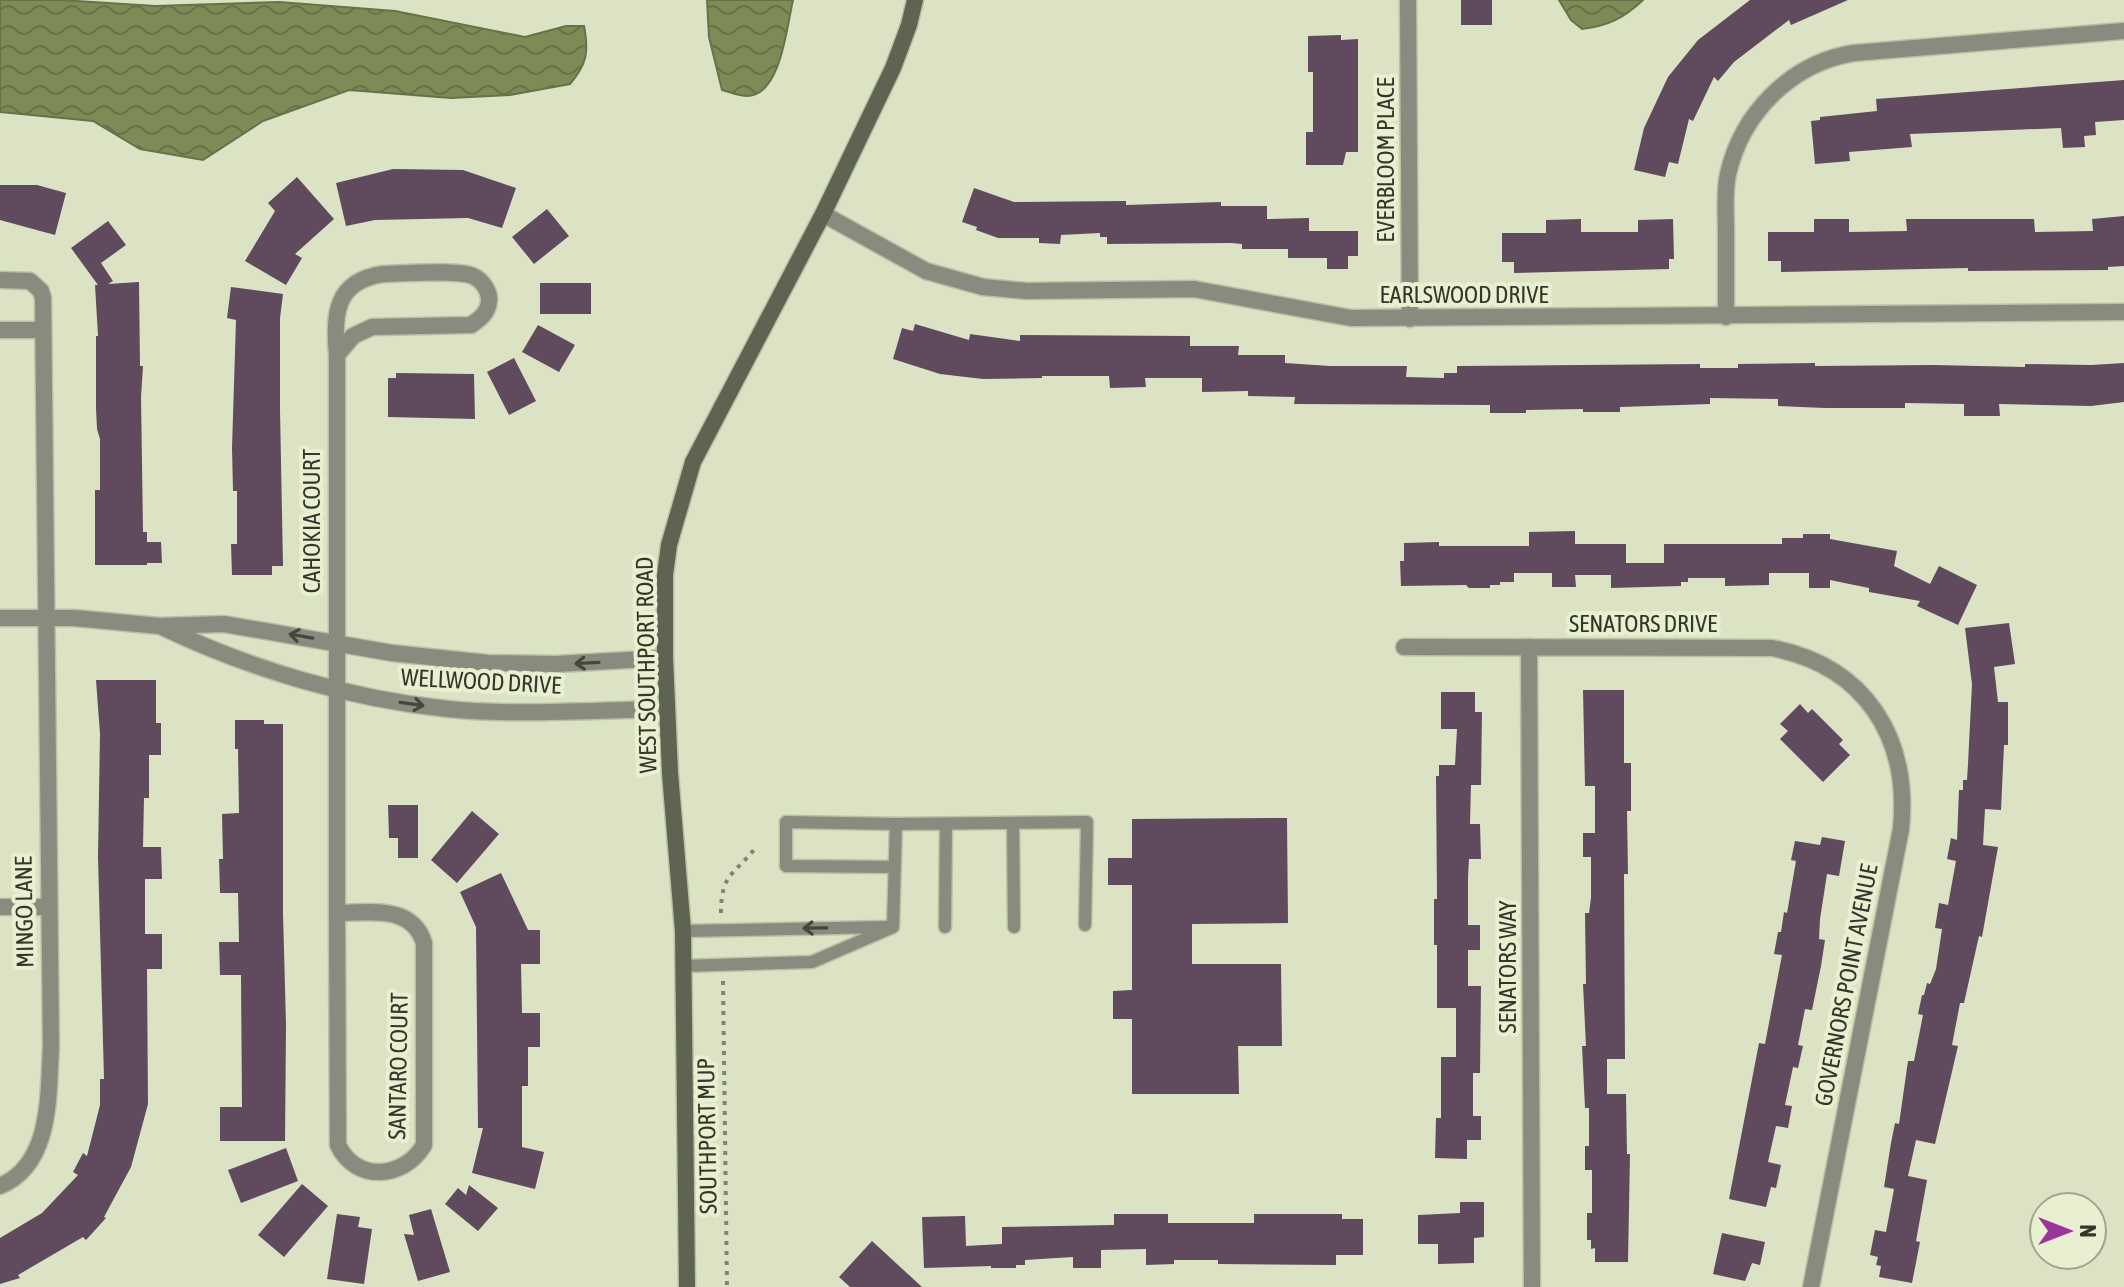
<svg xmlns="http://www.w3.org/2000/svg" width="2124" height="1287" viewBox="0 0 2124 1287" font-family="'Asap Condensed',sans-serif">
<defs>
<pattern id="water-waves" width="16" height="10" patternUnits="userSpaceOnUse" patternTransform="scale(2)"><rect width="16" height="10" fill="#7e8b56"/><path d="M0 5q4-4 8 0t8 0" fill="none" stroke="#687247"/></pattern>
</defs>
<rect width="100%" height="100%" fill="#dbe3c4"/>
<path fill="url(#water-waves)" stroke="#687249" stroke-width="2" d="M0,0H61L155,6L279,2L395,11L525,37L566,26H584C589,52 587,64 570,84L510,95L451,98L349,90L263,121L203,160L140,149L93,121L0,112Z
M707,0H793C787,25 781,96 747,96C739,96 730,92 722,90L709,37Z
M1559,0H1643C1624,18 1608,26 1582,29L1571,20Z"/>
<path fill="#5f4a5e" d="M1461,0H1492V25H1461Z
M1750,0H1848L1791,25L1789,20L1734,62L1718,81L1714,77L1693,121L1689,119L1678,164L1669,162L1665,177L1634,170L1644,128L1668,77L1698,40Z
M1341,35V40L1358,39V152H1346L1343,165H1306V132H1313V72H1308V36Z
M2124,80V120L2095,122L2096,135L2084,136L2085,147L2063,148L2061,128L1910,134L1912,147L1849,152L1850,161L1815,164L1811,121L1820,120V117L1877,111L1876,99Z
M393,169L463,170L516,188L502,228L468,218L375,220L346,226L336,183Z
M297,177L334,219L295,254L302,258L286,285L245,261L275,211L268,203Z
M0,185H37L66,193L55,235L0,220Z
M974,188L1014,202L1126,201V205L1221,202V206H1267V219L1309,218V231H1358V256H1348V269H1327V258H1288V249H1242V244L1231,243L1107,244V237H1100V233L1061,235L1060,244L1039,243V238H998L976,230L977,227L962,222Z
M547,209L569,236L534,264L512,237Z
M2124,216V266L2108,267V270L1968,271V268L1781,272V261H1768V232H1814V219H1849V232L1907,231L1906,219H2034L2035,232L2093,231L2092,219Z
M1581,219V232H1638V220L1673,219L1674,259H1669V269L1514,273V262H1502V233H1546V220Z
M108,221L126,245L101,263L113,281L108,284L139,282L140,366H143L141,397L143,532H147V542H161L162,563H147V565H95V490H100V439L97,429L96,408V336H98L95,285H98L71,248Z
M540,283H591V314H540Z
M231,287L283,294L280,318V410L283,566H272V575H232L231,544H237V491H233L232,448L236,320L227,318Z
M915,324L969,340L970,334L1020,341V335L1190,336V346H1239L1238,355H1285V363L1330,366H1407L1406,377L1444,378V373H1457V366L1700,364V368H1738V364L1815,363V366L1934,365L2025,367V364L2091,365L2124,363V402L2091,406L1999,404L2000,416H1964V404L1905,403V408H1825L1778,406V399L1710,398V404L1620,407V412H1583V409L1526,410V413H1490V405L1294,404L1295,397L1248,396V391L1202,392V378H1145L1146,387L1110,388L1109,376H1042V378L983,379L940,374L893,359L902,328L913,331Z
M538,325L575,345L559,372L522,352Z
M514,358L536,401L509,415L487,372Z
M396,373L474,374L475,419L388,417V378H396Z
M1575,531V544H1626V563H1664V544H1782V538H1803V534H1830V539L1897,551L1894,566L1930,584L1939,566L1977,585L1958,625L1917,606L1920,601L1869,592V588L1830,580V588H1809V573H1769V585L1725,586V578H1688V582H1681V586L1611,588V575H1575L1576,587H1552V573H1514V582H1500V585H1490V588H1469L1466,585L1401,586L1400,561H1404V543L1439,542V546H1529V532Z
M2009,623L2015,664L1994,667L1998,702H2008V745H2004L2001,810L1985,809L1983,845L1998,847L1982,937L1979,936L1964,1003H1960L1952,1045L1958,1046L1935,1144L1916,1140L1908,1176L1927,1180L1916,1241L1920,1242L1912,1283L1879,1277L1881,1266L1876,1265L1878,1257L1870,1255L1875,1230L1886,1232L1894,1189L1884,1187L1891,1143L1895,1123L1899,1124L1908,1061H1914L1923,1015L1918,1014L1922,995H1924L1927,983L1930,984L1936,969L1942,929L1935,928L1939,903L1948,905L1956,861L1947,859L1951,838L1957,840L1959,790H1963V780H1967L1968,764L1972,684L1965,628Z
M96,680H156V723H161V755H149V798H144L143,847H161L162,879H145V934H162V969H147L148,1104L131,1167L104,1217L106,1218L86,1240L83,1237L18,1275L20,1278L0,1284V1238L42,1213L78,1175L73,1172L83,1153L87,1156L100,1105V1079H104L98,857L100,734Z
M1583,690H1624V763H1631V811H1627L1628,874H1624L1625,1059H1607V1094H1626L1627,1154H1630L1628,1262H1595V1248L1591,1249V1240H1587V1213H1592V1170H1585V1146H1589V1108H1585L1582,1046H1586L1583,984H1586L1585,913H1589L1591,898V857H1583V833H1595V786H1585Z
M1441,692H1475V712H1482L1481,785H1471L1470,824H1480L1481,859H1469L1468,877V925H1480V950H1468V986H1481L1480,1073H1473V1116H1481V1140H1467V1159L1435,1158L1436,1118H1441V1057H1456V1008H1437V945H1434V899H1437L1436,776H1439V765H1455L1457,729H1441Z
M1800,704L1808,713L1812,709L1843,740L1839,744L1850,755L1823,782L1780,739L1788,731L1780,724Z
M235,720H264V724H283V913L286,1025L285,1141H220V1107H242L241,975H220L219,942H239L238,893H220L219,859H223L222,814L239,813L238,749H235Z
M388,805H418V858H398V838H389Z
M472,811L499,834L457,883L431,860Z
M1287,818L1288,923L1192,924V964H1281L1282,1046H1238L1239,1094H1132V1019H1113V991L1132,990V885H1108V858H1132V819Z
M1822,837L1845,841L1839,876L1827,874L1820,919L1819,939L1825,940L1821,966L1812,1010L1805,1009L1798,1045L1803,1046L1798,1068L1793,1067L1785,1105L1792,1106L1788,1128L1776,1126L1768,1162L1781,1165L1776,1188L1771,1187L1766,1207L1729,1199L1759,1043L1765,1044L1782,955L1774,954L1778,932H1781L1784,912L1787,913L1796,861L1791,860L1795,841L1820,845Z
M501,873L528,930H540V964H521L522,1013H540V1047H528V1086H522V1147L544,1152L535,1189L472,1173L483,1128H478L476,927L460,892Z
M286,1148L298,1181L241,1203L228,1170Z
M302,1184L328,1206L284,1257L258,1235Z
M469,1185L498,1208L478,1231L445,1204L458,1188L466,1195Z
M1460,1202H1484V1237L1474,1238V1263L1438,1264V1244H1418V1215L1460,1213Z
M431,1209L450,1272L418,1281L404,1234L414,1235L409,1215Z
M337,1214L360,1217L358,1227L372,1229L364,1284L327,1279Z
M1114,1214H1168V1223H1254V1214H1342V1219H1363V1255H1336V1265L1218,1264V1260H1174V1264L1146,1265V1249L1101,1250V1268H1073V1257L1025,1260V1265H1016V1268H991V1266L924,1268L922,1217L965,1216L966,1246L1002,1244V1227L1114,1225Z
M1722,1233L1765,1242L1760,1265L1752,1263L1745,1281L1713,1274Z
M872,1241L922,1287H850L839,1277Z"/>
<g fill="none" stroke-linecap="round" stroke-linejoin="round">
<g stroke="#b9c0a5" stroke-width="15">
<path id="service" d="M1013,823L1014,927
M896,824L1087,822L1085,925
M893,927L896,824L786,822V866L894,867
M945,927L946,824
M683,931L886,927
M683,966L812,962L893,927"/>
</g>
<g stroke="#b9c0a5" stroke-width="19">
<path id="minor" d="M1408,0L1410,319
M823,214L926,271L983,287L1027,291L1194,289L1351,318L2124,312
M383,274C403,274 456,269 473,276C482,280 490,291 489,301C488,313 480,319 471,325L372,327L353,336L337,355C333,315 335,281 383,274Z
M0,280L30,281L41,291L43,298L51,1047C48,1096 52,1164 0,1186
M1726,317C1726,288 1726,259 1726,230C1726,212 1724,192 1728,174C1742,113 1791,63 1854,53L2124,31
M0,330H43
M337,355V913
M0,618H74L160,626L224,624L392,653L488,663L556,664L665,658
M162,627C250,669 350,699 448,709C520,716 595,710 667,709
M1404,647L1772,648C1865,666 1910,737 1901,829L1811,1287
M1529,647L1532,1287
M0,907H48
M337,913C369,913 412,904 424,943V1145C404,1179 356,1183 338,1145Z"/>
</g>
<g stroke="#b9c0a5" stroke-width="19">
<path id="secondary" d="M687,1287L683,931L670,773L665,658V575L669,545L693,462L823,214L893,68L909,25L915,0"/>
</g>
<path stroke="#7f8570" stroke-width="4" stroke-dasharray="4 6" stroke-linecap="butt" d="M721,913C721,872 735,875 756,847
M723,981L727,1287"/>
<use href="#service" stroke="#888b7e" stroke-width="12"/>
<use href="#minor" stroke="#888b7e" stroke-width="16"/>
<use href="#secondary" stroke="#5f6351" stroke-width="16"/>
</g>
<defs><path id="oneway-shaft" d="M-6 0H5M1.5-3L5.5 0L1.5 3" fill="none" stroke-width="1.6" stroke-linecap="round" stroke-linejoin="round" transform="scale(2)"/></defs>
<g stroke="#44473b">
<use href="#oneway-shaft" transform="translate(301 636) rotate(-170)"/>
<use href="#oneway-shaft" transform="translate(587 663) rotate(177)"/>
<use href="#oneway-shaft" transform="translate(412 704) rotate(8)"/>
<use href="#oneway-shaft" transform="translate(815 928) rotate(179)"/>
</g>
<g text-anchor="middle" dominant-baseline="central" stroke-width="8" stroke-linejoin="round" paint-order="stroke">
<g font-size="24" fill="#33362a" stroke="#e8f0d1">
<text transform="translate(1385 160) rotate(-90)">EVERBLOOM PLACE</text>
<text x="1464" y="294">EARLSWOOD DRIVE</text>
<text transform="translate(311 521) rotate(-90)">CAHOKIA COURT</text>
<text x="1643" y="623">SENATORS DRIVE</text>
<text transform="translate(646 665) rotate(-91)">WEST SOUTHPORT ROAD</text>
<text transform="translate(481 681) rotate(3)">WELLWOOD DRIVE</text>
<text transform="translate(24 912) rotate(-91)">MINGO LANE</text>
<text transform="translate(1507 967) rotate(-90)">SENATORS WAY</text>
<text transform="translate(1846 985) rotate(-79)">GOVERNORS POINT AVENUE</text>
<text transform="translate(398 1066) rotate(-89)">SANTARO COURT</text>
<text transform="translate(707 1136) rotate(-91)">SOUTHPORT MUP</text>
</g>
</g>
<g transform="translate(2068 1231) rotate(90)"><circle r="38" fill="#e8f0d1" stroke="#a0a68e" stroke-width="2"/>
<path d="M0-6L14 30L0 20L-14 30Z" fill="#9b3599"/>
<text y="-12" font-size="22" font-weight="bold" text-anchor="middle" fill="#33362a">N</text>
</g>
</svg>
